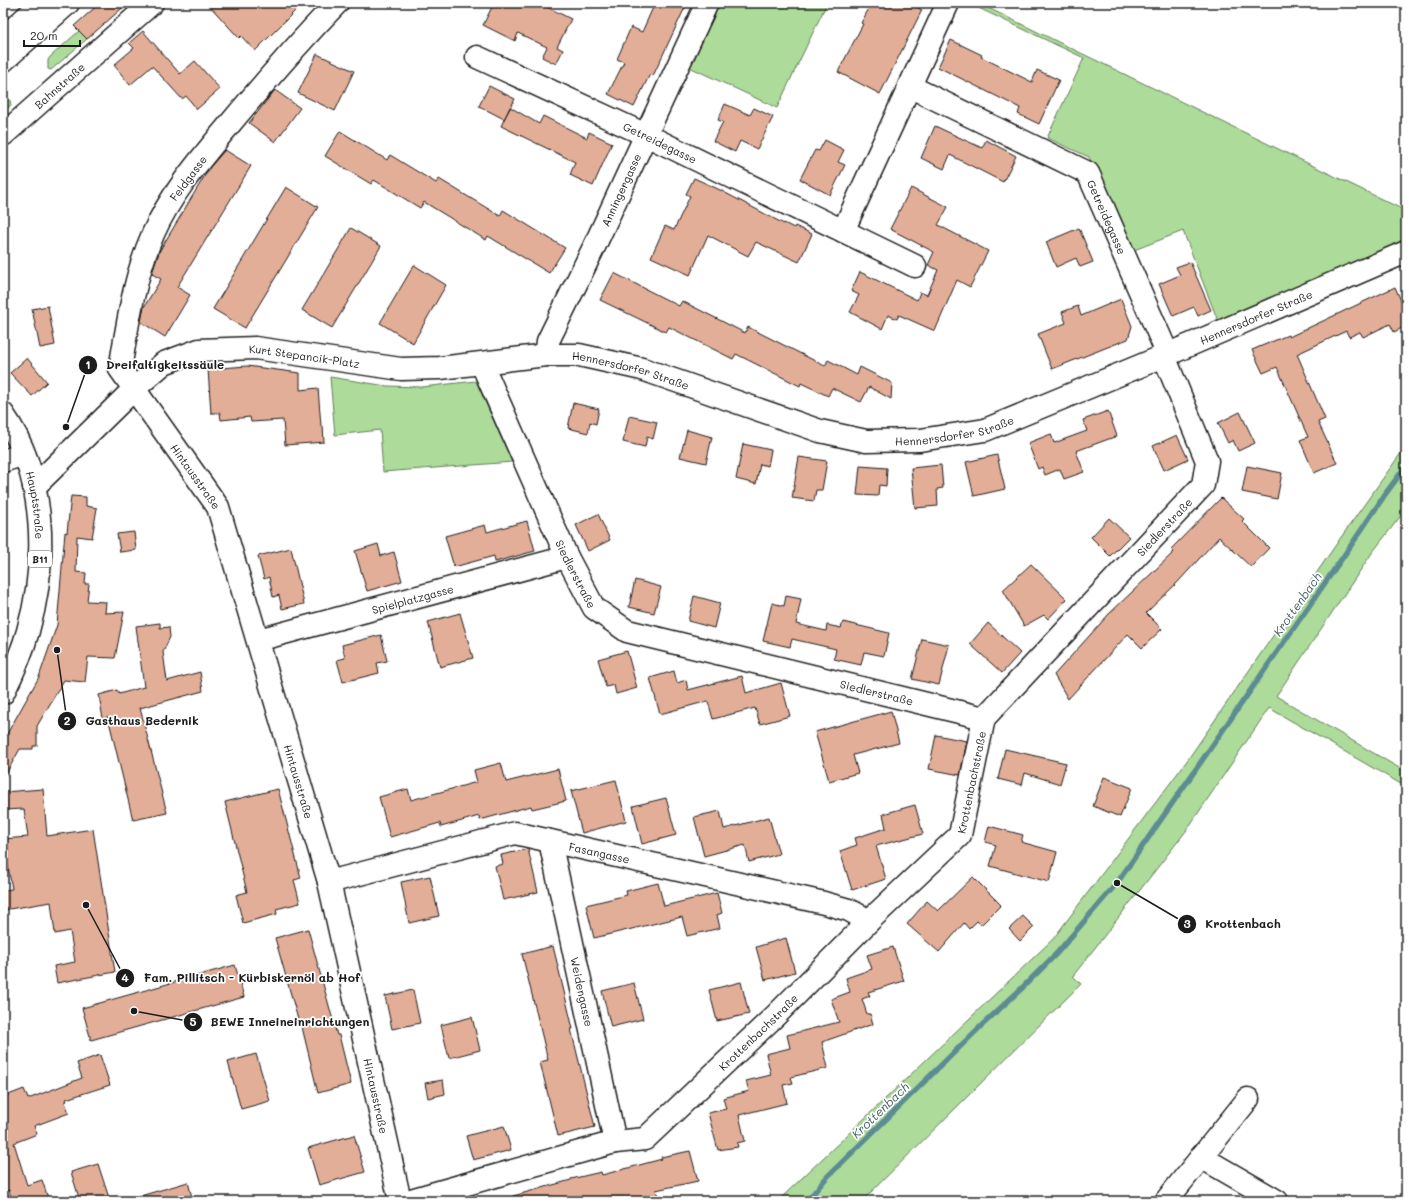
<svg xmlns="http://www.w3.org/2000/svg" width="1409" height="1204" viewBox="0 0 1409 1204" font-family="Mali,sans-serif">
<rect width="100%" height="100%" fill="#fff"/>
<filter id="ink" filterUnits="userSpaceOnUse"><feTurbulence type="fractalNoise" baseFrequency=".025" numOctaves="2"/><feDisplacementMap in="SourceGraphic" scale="8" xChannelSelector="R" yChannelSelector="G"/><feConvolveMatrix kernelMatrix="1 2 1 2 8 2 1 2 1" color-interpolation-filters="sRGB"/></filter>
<g filter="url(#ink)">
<path fill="#addb9a" stroke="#647c5b" d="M720,3H827L777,108L685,65L703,27Z
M968,3H978L1406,211V240L1218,321L1183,231L1129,252L1089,157L1047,138L1084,58Z
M79,31L87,39L51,70L48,69V60L50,57Z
M5,94L10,100L11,105L3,113V95Z
M330,377L387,386L422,387L476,381L512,462L383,472L380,430L335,435Z
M1406,446V509L1372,553L1276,696L1406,772V787L1269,708L1186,831L1073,976L1081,984L862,1201H771L781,1198L1053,939L1186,762L1344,533Z"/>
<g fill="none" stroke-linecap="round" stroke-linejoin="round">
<path stroke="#5c8c92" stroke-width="5.5" d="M807,1201L827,1177L980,1027L1021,989L1057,953L1117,883L1354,541L1386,493L1406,466"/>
</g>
<path fill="#e3ae98" stroke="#1c1c1c" d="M100,3H128L87,39L74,26Z
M207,3H303L255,51L241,36L239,38Z
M494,3H539L571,19L557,47L563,50L556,64L542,57L547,47L518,33L515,41L483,25Z
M655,3H687L653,76L650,74L634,107L608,94L624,62L617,59L631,27L642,32Z
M872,3H909L922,10L880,94L838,72L863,24L861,23Z
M143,31L180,74L195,61L220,89L197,109L186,96L182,99L152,66L130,85L114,65L134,48L129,43Z
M951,40L982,55L981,57L1032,82L1037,70L1059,80L1039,124L1018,114L1020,108L938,67Z
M317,54L354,71L335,111L298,93Z
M489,86L515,99L504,119L479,106Z
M275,90L300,108L275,142L249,123Z
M725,104L750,115L754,108L773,117L757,149L740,141L735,152L713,141L723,122L718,120Z
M510,107L539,124L543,116L587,138L589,132L612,143L593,186L570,175L575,162L501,126Z
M935,126L982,148L986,140L1016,156L1003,182L950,155L944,169L921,158Z
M340,131L387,160L390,155L436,183L439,179L500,216L503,210L565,248L549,273L488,236L486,240L424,202L420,208L374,180L371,184L325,156Z
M825,140L844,150L838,162L845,165L830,195L800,179L815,150L819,151Z
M225,150L251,166L177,287L190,295L165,337L141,322L144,307L161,279L152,274L153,270L160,250L210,167Z
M694,178L718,189L784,224V223L794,228L795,226L812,234L799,262L756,242L748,256L708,235L690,275L651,257L665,226L674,230L690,196L686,194Z
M286,187L318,207L245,328L213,309Z
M911,188L948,207L938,225L988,251L970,287L957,280L935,331L899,315L897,319L888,315L882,329L850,312L859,295L851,291L860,272L917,300L920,292L927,295L938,270L928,265L934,252L890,229Z
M351,228L381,246L332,328L302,310Z
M1079,228L1093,262L1080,267L1076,258L1056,267L1046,242Z
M1190,262L1211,310L1198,316L1194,307L1173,316L1159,284L1180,275L1176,267Z
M414,265L446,285L413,343L380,323Z
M614,273L679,306L682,301L745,333L748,327L825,366L828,360L857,375L860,367L892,383L891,399L869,387L861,402L832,388L828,396L801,383L800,386L736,354L733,359L669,327L666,332L600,300Z
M1395,287L1406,312V326L1394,332L1390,324L1363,337L1360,332L1349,337L1346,331L1297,354L1325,419L1318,422L1337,463L1314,473L1300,440L1308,437L1277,367L1263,373L1252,350L1288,335L1289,337Z
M1121,299L1132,326L1128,339L1052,369L1038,334L1066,323L1062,312L1078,306L1081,316Z
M48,306L55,345L40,348L32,309Z
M27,358L47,382L32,396L10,373Z
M247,366L300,373V390L318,388L321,426H323L324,442L285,445L283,420L251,422L250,417L221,420L220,413H211L208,369Z
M573,403L599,409L596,424L590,422L588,433L568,428Z
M1108,411L1117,436L1076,451L1084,472L1064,479L1060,469L1045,475L1042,467L1038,469L1028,443L1051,434L1054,443L1087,431L1083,420Z
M1240,412L1255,443L1238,451L1233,440L1228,443L1218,423Z
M629,416L657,422L653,439L647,437L645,447L623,442Z
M687,430L712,437L706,463L680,457Z
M1177,435L1188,459L1164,470L1153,446Z
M743,444L771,450L768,466L760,464L756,484L736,479Z
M997,455L1005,489L974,496L966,462Z
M799,457L827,461L822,490H816L814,501L792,498Z
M941,465L943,488L937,489L938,506L915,508L911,468Z
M860,466L887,468L886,486L879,485L878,496L857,495Z
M1247,466L1282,473L1277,499L1242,492Z
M71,496L86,497V506L97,508L92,538L77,536L76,572L86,573L85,584H89L87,601L106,602L105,613L124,612L115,658L88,657L85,682L64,680L37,726V746H33V749H20L3,779V741L39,677L57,625L65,532L67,533Z
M1221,498L1244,519L1242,521L1269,548L1251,567L1219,537L1178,582L1146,613L1162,629L1142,648L1128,634L1068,699L1054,675L1109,614L1174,552L1171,549Z
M598,514L610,540L588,551L576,525Z
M1109,518L1129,537L1110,556L1091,537Z
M527,521L535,551L495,562L494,556L454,567L445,536L485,525L487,532Z
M134,532L136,550L120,552L117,534Z
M378,544L381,556L394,552L402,581L367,591L355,551Z
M291,548L304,604L282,609L279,595L273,597L269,577L264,579L258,556Z
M1031,564L1067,599L1048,619L1044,615L1024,626L1003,590Z
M635,580L661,587L654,613L629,607Z
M694,596L720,603L714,628L688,621Z
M786,596L801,599L796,624L826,631L827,625L841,628L843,622L889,633L884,656L864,652L861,665L834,659L836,649L792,639L790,647L763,641L772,603L784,606Z
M460,613L473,658L440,667L428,622Z
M160,623V628L169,627L170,637L163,652L167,681L200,672L203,691L140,708L167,813L133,820L108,717L103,719L99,695L117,690L119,694L144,687L136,626Z
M988,623L1020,653L1002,673L970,644Z
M381,635L387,661L377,663L379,673L343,682L337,660L345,658L342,645Z
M922,639L949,645L939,685L912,679Z
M627,651L637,688L616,694L614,685L606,687L598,659Z
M674,671L677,683L686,680L688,690L742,676L746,693L781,683L790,716L760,724L755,708L713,719L708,701L660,714L650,678Z
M891,711L899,743L853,755L858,773L829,781L815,732Z
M936,735L967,741L960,775L929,769Z
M1005,749L1066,763L1060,784L1025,773L1022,785L998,779Z
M501,763L506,782L558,769L566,801L532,809L531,806L480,820L479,816L441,827L440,823L390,837L379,797L408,789L411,800L477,782L474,770Z
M1104,777L1132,788L1120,817L1093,806Z
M616,780L626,821L582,833L571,791Z
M43,789L47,836L93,829L115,972L57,983L54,966L75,962L70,931L55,934L51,902L3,910V890L12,889L6,855H3V839L28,837L24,809L3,810V792Z
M278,789L301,878L294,880L300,903L276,909L277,914L243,923L236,895L247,892L225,802Z
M666,798L676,835L642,844L633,806Z
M915,805L923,834L876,846L886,879L852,890L840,851L857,845L855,838L886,828L883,814Z
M720,811L724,829L769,817L779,854L749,862L745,845L704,856L694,817Z
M989,826L1023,835L1021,842L1057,852L1049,882L990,866L996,845L985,842Z
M528,849L538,892L503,900L495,866L503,864L501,855Z
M430,876L439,916L409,923L401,882Z
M973,877L1001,905L981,925L977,921L969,929L964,923L939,952L907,924L927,901L938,911Z
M658,883L664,906L717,893L722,913L717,915L720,928L687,936L682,917L594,938L586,905L627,895L626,891Z
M1023,916L1034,927L1020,941L1009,929Z
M308,929L337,1035H339L351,1084L318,1093L301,1023H299L275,938Z
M786,938L795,972L765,980L756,947Z
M553,946L573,1029H571L595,1127L558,1136L540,1062L548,1060L522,954Z
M893,947L904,981L868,992L870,996L862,999L867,1014H870L873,1024L822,1042L828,1068L791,1077L793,1083L783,1085L787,1103L739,1115L745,1141L737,1143L738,1147L718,1150L708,1113L726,1109L723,1098L749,1091L746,1081L771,1075L766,1054L790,1048L787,1035L839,1022L831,999L850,992L846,978L872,969L867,955Z
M235,965L244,997L91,1040L82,1008Z
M741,982L749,1014L717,1021L709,990Z
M634,983L643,1019L611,1027L602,991Z
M413,990L420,1023L392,1029L385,996Z
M472,1017L480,1050L449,1058L441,1025Z
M256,1054L270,1101L241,1109L228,1062Z
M100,1055L110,1085L66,1099L67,1101L65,1102L69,1113L34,1126L37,1134L14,1143L27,1185L42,1180L49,1201H12L9,1190L3,1192V1097L24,1089L28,1099L82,1078L77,1063Z
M443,1080L445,1094L428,1098L425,1083Z
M504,1126L511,1150L473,1160L466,1136Z
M354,1135L365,1172L319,1185L308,1148Z
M690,1151L698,1181L656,1190L658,1196L641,1201H621V1198L608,1201H514L513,1196L571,1180V1179L601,1172L602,1175L662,1159L661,1157Z
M98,1164L110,1201H80L71,1172Z
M188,1182L193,1201H137V1197Z"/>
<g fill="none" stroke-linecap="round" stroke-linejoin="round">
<g stroke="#1c1c1c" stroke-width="25">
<g id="minor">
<path id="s1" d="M337,3C299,42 264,83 229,125C201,159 171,193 153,234C134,277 128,323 120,369L218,507L329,882L400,1201"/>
<path id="s2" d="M477,57L646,135L915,266"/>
<path id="s3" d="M909,86L1088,173L1168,355"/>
<path id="s4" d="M3,135L152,3"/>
<path d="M843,231L948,3"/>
<path id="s5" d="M546,355L548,341L594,247L707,3"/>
<path id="s6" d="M482,364L567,557L594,608L627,631L984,718L1203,485L1207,461L1164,356"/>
<path d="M3,461L24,454"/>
<path id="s7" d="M34,487L135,388L164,363L199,350L255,348L401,369L440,368L546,355H579L642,369L820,431L866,441L920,440L985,430L1164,356L1406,252"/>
<path id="s8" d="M258,640L567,557"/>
<path id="s9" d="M550,841L615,1142"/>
<path id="s10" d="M329,882L515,833L824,903L849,910L869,921"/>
<path d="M1201,1157L1277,1201"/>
<path id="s11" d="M407,1201L615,1142L645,1139L776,1015L869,921L960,835L984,718"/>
<path d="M1166,1201L1248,1099"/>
</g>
</g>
<g stroke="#1c1c1c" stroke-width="25">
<g id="major">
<path d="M3,38L42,3"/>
<path d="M3,61L68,3"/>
<path id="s12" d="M3,414C46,475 48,561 28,631C22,653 13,673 3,693"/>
</g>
</g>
<use href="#minor" stroke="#fff" stroke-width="22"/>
<use href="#major" stroke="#fff" stroke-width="22"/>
</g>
</g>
<g text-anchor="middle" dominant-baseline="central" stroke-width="3.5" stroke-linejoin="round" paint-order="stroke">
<rect fill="#fff" stroke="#606060" stroke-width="1" x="28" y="551" width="24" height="16" rx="3"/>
<g font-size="10" font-weight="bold" fill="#1c1c1c">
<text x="40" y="559">B11</text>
</g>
<g font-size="11" fill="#1c1c1c" stroke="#fff">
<text stroke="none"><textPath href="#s4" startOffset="75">Bahnstraße</textPath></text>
<text stroke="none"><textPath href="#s2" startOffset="202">Getreidegasse</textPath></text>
<text transform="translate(188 178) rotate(-53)">Feldgasse</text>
<text stroke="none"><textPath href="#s5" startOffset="182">Anningergasse</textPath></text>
<text stroke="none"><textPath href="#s3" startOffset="247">Getreidegasse</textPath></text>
<text stroke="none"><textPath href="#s7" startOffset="1313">Hennersdorfer Straße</textPath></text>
<text stroke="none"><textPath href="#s7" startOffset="323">Kurt Stepancik-Platz</textPath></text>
<text stroke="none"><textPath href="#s7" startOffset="653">Hennersdorfer Straße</textPath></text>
<text stroke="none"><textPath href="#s7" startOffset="989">Hennersdorfer Straße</textPath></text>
<text stroke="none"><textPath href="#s1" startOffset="567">Hintausstraße</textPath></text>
<text stroke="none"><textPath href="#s12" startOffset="98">Hauptstraße</textPath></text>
<text stroke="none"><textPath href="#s6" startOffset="939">Siedlerstraße</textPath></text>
<text stroke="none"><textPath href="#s6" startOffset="230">Siedlerstraße</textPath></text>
<text stroke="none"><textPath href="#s8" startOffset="160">Spielplatzgasse</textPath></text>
<text stroke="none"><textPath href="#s6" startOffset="566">Siedlerstraße</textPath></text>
<text stroke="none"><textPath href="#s1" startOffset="891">Hintausstraße</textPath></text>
<text stroke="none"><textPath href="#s11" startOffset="738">Krottenbachstraße</textPath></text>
<text stroke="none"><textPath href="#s10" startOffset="279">Fasangasse</textPath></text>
<text stroke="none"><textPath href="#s9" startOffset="154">Weidengasse</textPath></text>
<text stroke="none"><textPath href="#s11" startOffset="402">Krottenbachstraße</textPath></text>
<text stroke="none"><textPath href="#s1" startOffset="1215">Hintausstraße</textPath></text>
</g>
<g font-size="12" font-style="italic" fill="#415d61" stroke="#fff">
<text transform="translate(1297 604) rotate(-55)">Krottenbach</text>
<text transform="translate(880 1110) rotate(-44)">Krottenbach</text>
</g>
</g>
<path fill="none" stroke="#1c1c1c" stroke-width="1.5" d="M66 427L88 365M57 650L67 721M1117 883L1187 924M86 905L125 978M134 1011L193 1022"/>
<g fill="#1c1c1c" stroke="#fff" stroke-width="1.5">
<circle cx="66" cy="427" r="4"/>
<circle cx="57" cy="650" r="4"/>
<circle cx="1117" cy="883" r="4"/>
<circle cx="86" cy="905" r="4"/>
<circle cx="134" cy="1011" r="4"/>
<circle cx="88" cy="365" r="10"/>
<circle cx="67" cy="721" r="10"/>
<circle cx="1187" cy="924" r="10"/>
<circle cx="125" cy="978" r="10"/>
<circle cx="193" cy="1022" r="10"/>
</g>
<g font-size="12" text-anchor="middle" font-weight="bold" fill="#fff">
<text x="88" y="369">1</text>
<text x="67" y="725">2</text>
<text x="1187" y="928">3</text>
<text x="125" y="982">4</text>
<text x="193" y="1026">5</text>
</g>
<g font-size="12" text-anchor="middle" font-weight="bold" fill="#1c1c1c" stroke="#fff" stroke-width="3.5" stroke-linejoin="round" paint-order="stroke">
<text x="165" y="369">Dreifaltigkeitssäule</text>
<text x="142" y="725">Gasthaus Bedernik</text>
<text x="1243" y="928">Krottenbach</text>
<text x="252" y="982">Fam. Pillitsch - Kürbiskernöl ab Hof</text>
<text x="290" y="1026">BEWE Inneineinrichtungen</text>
</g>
<rect width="1409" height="1204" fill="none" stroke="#fff" stroke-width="16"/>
<rect x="8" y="8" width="1393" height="1188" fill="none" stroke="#1c1c1c" stroke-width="1.5" filter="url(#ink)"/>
<path d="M24 40v6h56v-6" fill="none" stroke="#1c1c1c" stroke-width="2"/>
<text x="30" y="40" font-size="12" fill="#1c1c1c" stroke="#ffffff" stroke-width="3" paint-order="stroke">20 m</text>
</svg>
